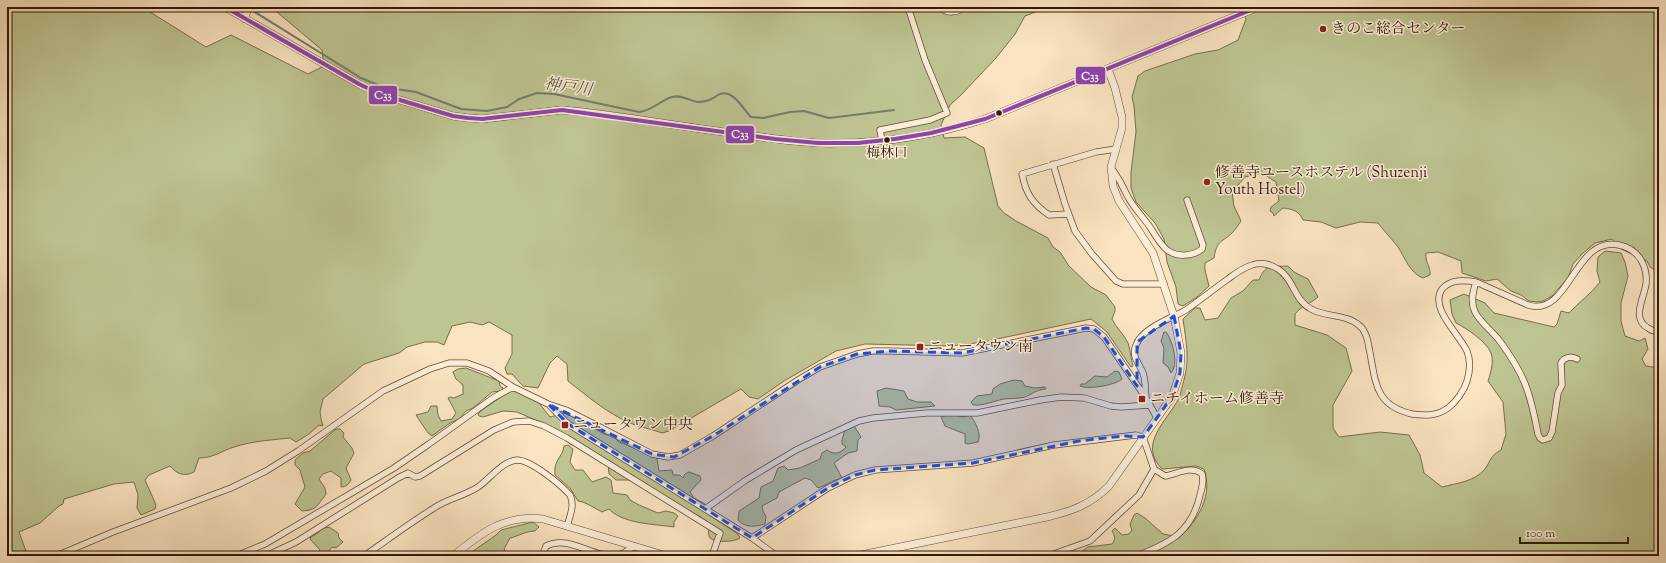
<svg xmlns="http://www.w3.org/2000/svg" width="1666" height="563" viewBox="0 0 1666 563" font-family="'Sorts Mill Goudy','Noto Serif JP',serif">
<rect width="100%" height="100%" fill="#f9e3c0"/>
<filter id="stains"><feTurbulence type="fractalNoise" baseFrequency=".005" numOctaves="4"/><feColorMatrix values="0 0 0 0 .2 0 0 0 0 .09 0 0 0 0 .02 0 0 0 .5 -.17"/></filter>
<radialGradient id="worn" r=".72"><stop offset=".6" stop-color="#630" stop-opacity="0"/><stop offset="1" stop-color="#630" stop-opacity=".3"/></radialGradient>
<path fill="#bec492" stroke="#786e4c" d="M7,7H142L206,47L231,35L308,74L324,66L322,50L271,7H1048L1025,16L1015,34L996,58L961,95L950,105L941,125L944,138L965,137L984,148L998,206L1004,213L1016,221L1048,238L1053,247L1060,252L1069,266L1091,287L1106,295L1115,307V311L1112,319C1116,328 1124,334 1128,343C1130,348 1131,360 1133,366L1131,367L1107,332L1091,319L983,342L951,346L865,344L836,351L784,381L758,399L749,397L741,389L669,431L662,433C652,429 639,427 630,423C607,413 587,396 568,381L567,364L557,356L550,363L538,388L523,386L512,374H507L505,368L512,354V335L489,322L482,325L470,322L452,326L444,345L437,342H425L407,347L399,353L364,364L323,399L320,412L321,419L323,426L319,425L309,434L296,442L290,438C272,440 252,441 234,447C221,451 214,458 199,458L194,472C184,477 177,474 170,466L149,475L145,480L156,505L155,509L141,515L137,508L138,495L134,482L114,484L64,499L63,504L59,506L40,523L19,532L27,554L26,556H7Z
M1241,7H1659V273L1650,267L1647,261L1621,249L1612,239L1595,243L1582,254L1573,264L1568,278L1552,296L1543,301L1537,302L1529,301L1521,295L1511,291L1497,279L1486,281L1462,273L1461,261L1438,252L1426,253C1425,264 1431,266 1430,275L1423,278C1410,273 1405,258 1398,247C1392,239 1384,231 1378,223L1360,222L1336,228L1321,222L1303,220C1299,211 1293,209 1283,208L1274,216L1273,213L1270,211L1271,207L1279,201L1276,182L1262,173L1245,177L1232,192L1234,206L1241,221C1238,225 1236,229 1233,232C1222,243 1217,239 1214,258L1205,263V270L1209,286L1197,297L1183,306L1178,304L1176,287L1167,262L1164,239L1155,223L1136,202L1131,188V172L1136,132L1134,106L1132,97L1138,76L1145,71L1195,54L1218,50L1238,40L1246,19Z
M1605,251L1621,253L1625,262L1628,276L1621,303V321L1625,336L1639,341L1645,338L1648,349L1642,359L1646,366L1659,368V556H1065H1075L1088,547L1112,544C1116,539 1115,536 1112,531L1115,528L1122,535L1129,534L1132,530L1130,524L1134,515L1137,513L1145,518L1163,534L1180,537C1199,519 1213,495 1204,469L1196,466L1162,469C1137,444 1168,420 1179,398C1181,393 1182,386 1184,380C1190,358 1186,341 1183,319L1195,308H1200L1205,320L1218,318L1231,298L1243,291L1253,280H1259C1266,263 1271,267 1288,266L1294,272L1308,279L1318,297C1310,304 1301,306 1295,314V325L1327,335L1346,348L1352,371L1333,405V428L1339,437L1380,432L1409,435L1420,455L1424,473L1442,487C1457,483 1474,482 1485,469C1492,459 1489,457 1501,450L1506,434L1503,402L1488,381C1491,372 1494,362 1491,353C1487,342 1466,328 1456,323L1452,314L1450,300L1464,294L1485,303L1494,313L1554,327L1557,324L1561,311L1569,313C1579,302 1591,294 1600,282L1597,271L1598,257Z
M1164,332H1166C1173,341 1179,365 1171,373L1168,367L1163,363L1164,348L1161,341Z
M466,368L499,381L500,386L503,388L501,391L492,392L473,408L466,411L459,419L450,423L432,436L428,433L416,415L428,412L431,406H437L438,415L441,421L452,419L456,413L448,398L450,397L454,398L463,394V385L456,379L453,372L458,369Z
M1115,371L1119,372L1122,379C1116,385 1088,390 1080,386L1081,384H1085L1095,376L1107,377Z
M1014,380L1022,381L1025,386L1035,388L1045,387L1046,389C1035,390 1033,394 1025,397C1018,399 1011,398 1004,399C993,401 984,406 973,405L971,402L977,396L992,394L993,389L1000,384Z
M886,388L904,391L908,399L917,402H931L935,406L896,410L890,407L879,406L877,391Z
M510,391L518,392L539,403L550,417L566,413L573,416L604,434L613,436L619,442L654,456L657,458L659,471L672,470L673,475H680L683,478L685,474L689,472L700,476L701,480L690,492L694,498L705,504L709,515L738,534L740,538C736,542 714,543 710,538C708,535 709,532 708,528C707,525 703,521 701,517L630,480H616L609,474L608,462L599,455L570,444L558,430L517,412L503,411L483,417L479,416L478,414L482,410Z
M949,414L964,417L970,415C975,422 982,433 978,442L968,444L965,443V434L945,426L941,417Z
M854,426L861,437L858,440L857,451L848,453L834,463L842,478C833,480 826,485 818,488L811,480L805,478L779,492L777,498L762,506L763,511L766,517L765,524C755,527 745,528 738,520L739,511L759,498L761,487L773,481L778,468L784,466L788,470L800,468L820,459L822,453L827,450C834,455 840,454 846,447L842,444V440L845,430Z
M336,429H340L344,433L343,437L352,448L354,453L346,468L351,480C349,484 346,487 341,487V478L331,471L323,474L319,479L325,488L326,494C317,506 317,510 302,511L295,504L305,487L300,470L295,465V460L303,453L310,451Z
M568,445L573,449L570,462L575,470H583L592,482L606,477L611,480L613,493L627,495L630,500L639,505L658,513L666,511L674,513L678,516L674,522V527C654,524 623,524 609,509L602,512C594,508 586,502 578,501L570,488L555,475C553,460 563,457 564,446Z
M533,522L539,527L535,531C526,531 519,536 510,538L504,549L510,556H466L496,535L501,530Z
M329,527L338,533L339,538L343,542L336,548L332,547L328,552V556H319L320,550L310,539L311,537L318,533L321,529Z"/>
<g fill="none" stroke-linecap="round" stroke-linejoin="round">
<path stroke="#737c6f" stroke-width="2" d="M250,9L361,78L383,87L416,92L461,109L487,111L507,107L519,99L537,93L554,94L639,112C654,110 659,101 672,97C682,94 689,101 698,102C707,102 712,99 718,95C732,87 743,109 751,117L763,118L790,112L804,111L829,118L894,110"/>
<g stroke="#644b34" stroke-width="7">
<path id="minor" d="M940,7C948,15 957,12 966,7
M882,141L880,130L930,120L947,113L925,60L908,7
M1053,164L1065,204L1075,231L1092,254L1116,281L1123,284H1164
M1111,167C1118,177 1123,186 1128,197C1134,208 1143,217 1150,227C1155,235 1160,244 1167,250C1177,257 1192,257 1202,249L1203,245L1187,200
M1068,214L1049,215C1032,203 1026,194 1022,174L1096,152L1116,149
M1476,282C1473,291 1470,302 1475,312C1480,322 1491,330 1499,340C1525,375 1530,392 1538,434L1540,438L1543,440L1549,438L1552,432L1558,393L1562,385L1561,363C1564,357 1571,356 1577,359
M1146,397C1145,390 1146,381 1143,373C1139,363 1131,356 1136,345C1142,328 1172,318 1186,310C1200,300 1214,289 1228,279C1236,273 1242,268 1252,265C1261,262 1270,264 1278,269C1294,279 1294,300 1311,309C1327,318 1348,313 1362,328C1366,333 1368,341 1369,348C1376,380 1373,405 1412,414C1425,416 1437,416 1448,408C1456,402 1464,391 1467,381C1470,371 1471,361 1467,351C1459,334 1429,308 1442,289C1451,279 1464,280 1476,282L1528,305C1570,318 1574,235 1619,245C1629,247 1636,252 1641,260C1645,267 1647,276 1646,284C1644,298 1631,319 1648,328C1651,330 1655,332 1659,331
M550,406L568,424L752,538L777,556
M705,509L746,480L796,450L859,421L873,418L927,413H977L1040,400L1061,397L1084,398L1111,406L1121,407L1149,405
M752,538L828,488L855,475L875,470L973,463L1054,445L1136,435L1143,437L1154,469L1165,476C1177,474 1191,465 1202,474C1204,481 1202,488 1200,495C1192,532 1169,544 1136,556
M56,556L113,532L231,488L266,471L298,451L383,391L430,369L449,363H467L489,371L513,387L548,404L566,410L590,422L652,454L668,457L680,455L713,436L798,380L820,367L857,354L873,351H889L962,353L1086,328L1094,329L1104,337L1146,398L1157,418
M236,556L265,544L394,468L429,444L493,398L513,387
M266,556L296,542L398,478L408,473L415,477L420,476L494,430L513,422L529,421L544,426L567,438L720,533L712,556
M364,556C387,540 410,523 434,508C447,499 464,496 478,487C490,479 502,461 517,460C531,460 560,484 570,495C575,505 570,516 567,526
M542,556L546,546C570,534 593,559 617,555C624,554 629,550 634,546
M1048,556L1090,541L1139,495L1154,469"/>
</g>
<g stroke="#644b34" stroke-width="8">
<path id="tertiary" d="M225,7L359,84L380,94L453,116L468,118L482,119L562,110L583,112C640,119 697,129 754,136C782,140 811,144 839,143C889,143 938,134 985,119L1258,7
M245,19L248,7
M453,556C481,533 505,514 543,519L667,556
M856,556L1047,517C1072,511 1090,505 1109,486L1172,397L1180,373L1181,353L1174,316L1153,253L1119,201L1113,186L1111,167L1122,128V117L1115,88L1108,69"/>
</g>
<use href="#minor" stroke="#fbedd6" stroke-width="5.5"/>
<use href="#tertiary" stroke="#fbedd6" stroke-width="7"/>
<g stroke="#fbedd6" stroke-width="7">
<path id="bus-1" d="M225,7L359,84L380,94L453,116L468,118L482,119L562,110L775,139L818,143H858L895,139L931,133L985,119L1258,7"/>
</g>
<use href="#bus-1" stroke="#8e44ad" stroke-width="4"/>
</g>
<path fill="#1d4ed8" fill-opacity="0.2" stroke="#1d4ed8" stroke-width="3" stroke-dasharray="8 5" stroke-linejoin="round" d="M1174,316L1181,353L1180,373L1172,397L1143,437L1123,436L1079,441L973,463L875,470L855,475L828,488L752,538L568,424L548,404L652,454L674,457L713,436L820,367L857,354L889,351L962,353L1086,328L1094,329L1104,337L1137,386V342Z"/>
<g fill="#8f2418" stroke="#fbedd6" stroke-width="1.5">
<circle cx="1323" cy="29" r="4"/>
<circle cx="1207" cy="182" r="4"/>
<rect x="916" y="343" width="8" height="8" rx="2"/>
<rect x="1138" y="395" width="8" height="8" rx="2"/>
<rect x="561" y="421" width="8" height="8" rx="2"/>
</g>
<g fill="#321805" stroke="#fbedd6" stroke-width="1.5">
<circle cx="999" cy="113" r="3.5"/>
<circle cx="887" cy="140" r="3.5"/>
</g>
<g text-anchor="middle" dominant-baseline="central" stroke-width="3" stroke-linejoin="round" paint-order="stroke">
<g font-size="14" fill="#321805" stroke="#fbedd6">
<text x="887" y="154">梅林口</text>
</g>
<g font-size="15" fill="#321805" stroke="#fbedd6" text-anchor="start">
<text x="1331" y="29">きのこ総合センター</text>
<text x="1215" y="173">修善寺ユースホステル (Shuzenji<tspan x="1215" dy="17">Youth Hostel)</tspan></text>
<text x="928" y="347">ニュータウン南</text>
<text x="1150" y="399">ニチイホーム修善寺</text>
<text x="573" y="425">ニュータウン中央</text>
</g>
<g font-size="16" font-style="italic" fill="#585243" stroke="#fbedd6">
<text transform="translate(568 88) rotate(8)">神戸川</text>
</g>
</g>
<g stroke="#fbedd6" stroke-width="1.5">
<rect x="1075" y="66" width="31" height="19" rx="4" fill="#8e44ad"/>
<rect x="368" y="85" width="30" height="20" rx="4" fill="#8e44ad"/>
<rect x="725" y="125" width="30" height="19" rx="4" fill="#8e44ad"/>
</g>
<g font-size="11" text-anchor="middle" font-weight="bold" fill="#fff">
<text x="1090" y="80">C33</text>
<text x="383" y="99">C33</text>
<text x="740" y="138">C33</text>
</g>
<rect width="1666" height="563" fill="none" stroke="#f9e3c0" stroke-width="24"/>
<rect x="8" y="8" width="1650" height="547" fill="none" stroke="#321805" stroke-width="2"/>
<rect x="12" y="12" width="1642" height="539" fill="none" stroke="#321805"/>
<path d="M1520 537v6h108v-6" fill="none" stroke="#321805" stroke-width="2"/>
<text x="1526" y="537" font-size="12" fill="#321805" stroke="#fbedd6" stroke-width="3" paint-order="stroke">100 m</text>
<rect width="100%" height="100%" filter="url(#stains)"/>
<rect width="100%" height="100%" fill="url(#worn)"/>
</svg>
